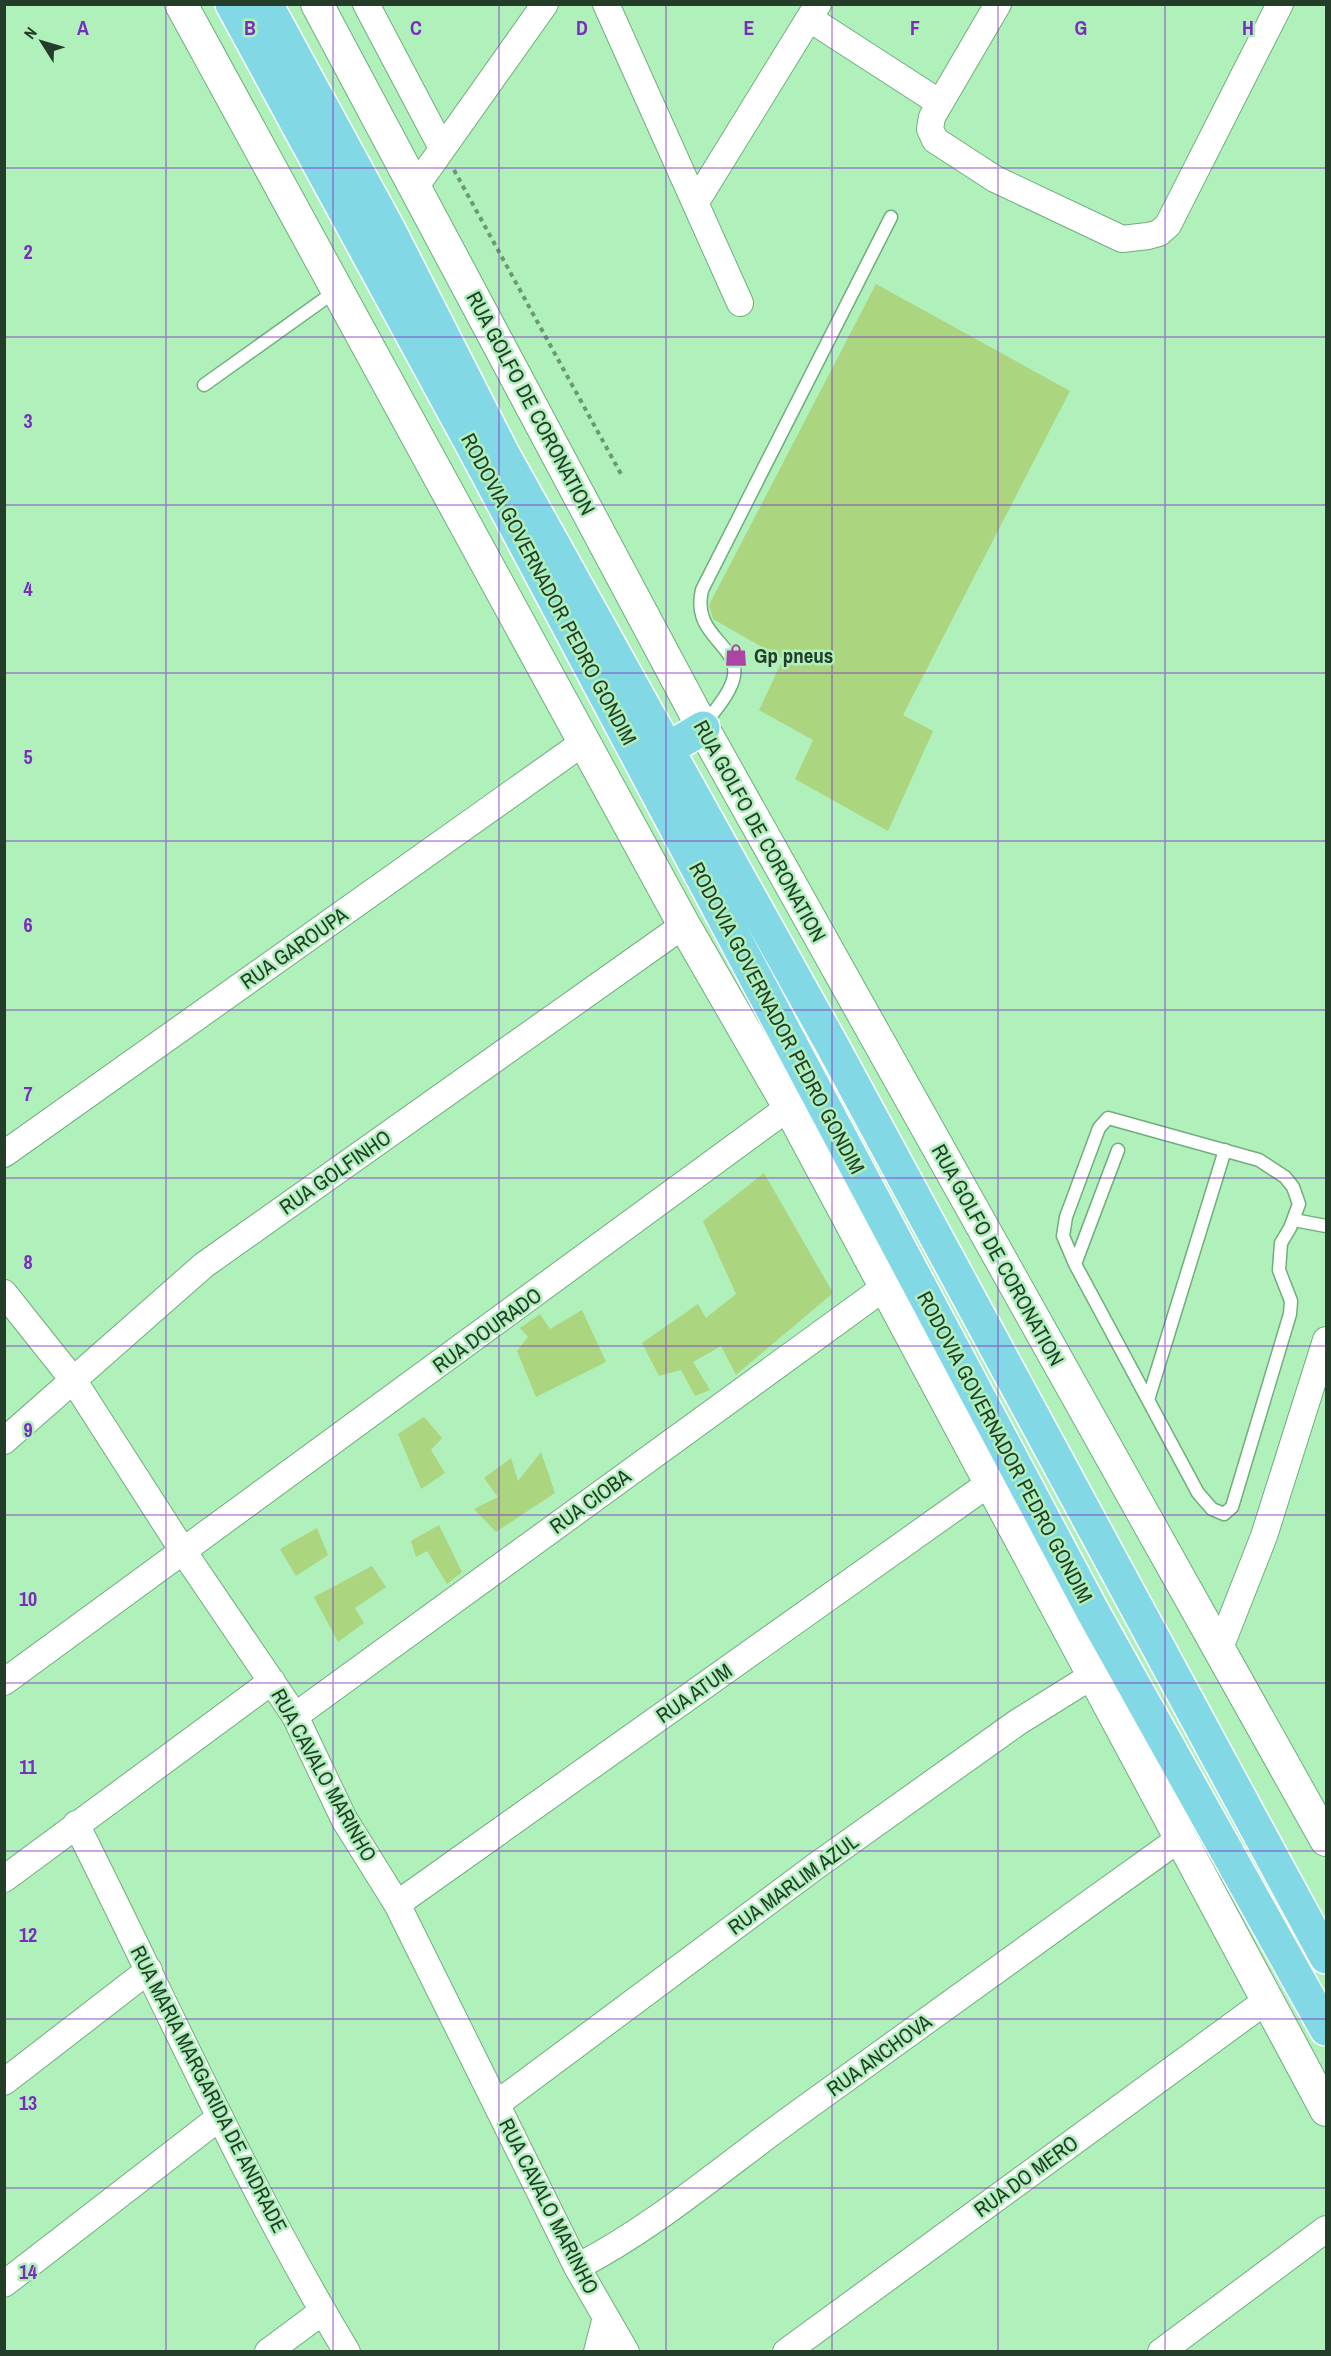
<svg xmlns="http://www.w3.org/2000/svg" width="1331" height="2356" viewBox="0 0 1331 2356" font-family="'Archivo Narrow',sans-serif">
<rect width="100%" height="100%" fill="#aff0bb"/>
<path fill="#acd580" d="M876,284L1070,391L903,715L933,731L888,831L795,779L813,740L759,710L783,659L713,619L709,605Z
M764,1173L833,1293L736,1375L721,1346L693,1362L710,1390L695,1396L681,1370L659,1376L642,1343L698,1304L706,1318L736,1294L703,1221Z
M582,1310L606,1362L536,1397L517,1351L528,1337L520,1328L540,1314L550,1329Z
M424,1417L442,1438L431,1450L445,1473L421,1489L398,1434Z
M541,1452L555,1493L496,1532L474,1509L498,1497L484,1478L511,1458L518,1481Z
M439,1525L462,1572L447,1584L427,1551L416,1557L411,1541Z
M317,1528L328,1555L296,1576L280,1549Z
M372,1566L386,1587L355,1608L364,1623L338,1642L314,1597Z"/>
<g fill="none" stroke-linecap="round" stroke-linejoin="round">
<g stroke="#70ae7c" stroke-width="15">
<path id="service" d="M204,385L337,290
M705,724C714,711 731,693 734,676C739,644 691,636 702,590L891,217
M1108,1118L1259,1160L1285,1177L1293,1187L1299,1204L1290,1228L1281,1243L1279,1270L1291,1301L1290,1314L1232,1507L1224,1514L1212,1509L1198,1493L1075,1264L1063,1236L1066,1217L1099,1128Z
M1294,1220L1326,1226
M1075,1264L1118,1150
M1148,1400L1225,1150"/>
</g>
<g stroke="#70ae7c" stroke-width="28">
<path id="minor" d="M366,4L442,148
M606,4L740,303
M998,4L932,117L930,129L935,140L995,179L1122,239L1148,236L1159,233L1168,225L1280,4
M810,19L940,103
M416,186L545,4
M696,202L818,4
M4,1154L584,742
M4,1293L74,1381L183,1551L295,1716L344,1819L397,1904L577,2267L626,2352
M4,1441L204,1265L684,925
M1220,1648L1264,1536L1326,1340
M4,1682L789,1107
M295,1716L885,1287
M76,1824C165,2000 245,2183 347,2352
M4,1879L272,1681
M397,1904L991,1482
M4,2082L149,1970
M498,2103L816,1866L1018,1722L1095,1674
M577,2267C656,2226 721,2169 793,2117C922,2024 1050,1931 1179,1839
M4,2284L220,2117
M268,2352L323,2311
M597,2352L606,2317
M786,2352L1266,2001
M1161,2352L1326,2229"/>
</g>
<g stroke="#70ae7c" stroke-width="34">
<path id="tertiary" d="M181,4L684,925L789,1107L1326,2110
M317,4L703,728L1326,1840"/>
</g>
<g stroke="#fff" stroke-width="36">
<path id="trunk" d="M232,4L476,452L1093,1612L1326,2029
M266,4L389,230L503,454L832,1045L1326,1957
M668,749L703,728"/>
</g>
<path stroke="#6b9974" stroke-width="4" stroke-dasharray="4.5 4.5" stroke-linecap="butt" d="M454,170L621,474"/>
<use href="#service" stroke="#fff" stroke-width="12"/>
<use href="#minor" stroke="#fff" stroke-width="26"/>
<use href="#tertiary" stroke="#fff" stroke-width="32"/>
<use href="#trunk" stroke="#83d8e6" stroke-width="33"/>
</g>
<path fill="none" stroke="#7b2cbf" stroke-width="1.5" stroke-opacity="0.55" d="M166,4V2352M333,4V2352M499,4V2352M666,4V2352M832,4V2352M998,4V2352M1165,4V2352M4,168H1326M4,337H1326M4,505H1326M4,673H1326M4,841H1326M4,1010H1326M4,1178H1326M4,1346H1326M4,1515H1326M4,1683H1326M4,1851H1326M4,2019H1326M4,2188H1326"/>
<defs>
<g id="shop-bare" transform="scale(1.8)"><path d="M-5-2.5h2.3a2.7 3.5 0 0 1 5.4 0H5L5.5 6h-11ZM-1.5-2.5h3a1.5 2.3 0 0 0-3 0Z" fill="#ac44a7" stroke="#aff0bb" stroke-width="2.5" paint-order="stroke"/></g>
</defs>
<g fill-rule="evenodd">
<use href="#shop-bare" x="736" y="655"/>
</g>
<g text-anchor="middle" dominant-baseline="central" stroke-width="5" stroke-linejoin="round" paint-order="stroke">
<g font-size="21" fill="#243d29" stroke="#aff0bb">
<text transform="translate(531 403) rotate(62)">RUA GOLFO DE CORONATION</text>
<text transform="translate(549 589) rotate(62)">RODOVIA GOVERNADOR PEDRO GONDIM</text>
<text transform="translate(760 831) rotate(61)">RUA GOLFO DE CORONATION</text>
<text transform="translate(294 948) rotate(-35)">RUA GAROUPA</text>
<text transform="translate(777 1018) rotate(62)">RODOVIA GOVERNADOR PEDRO GONDIM</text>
<text transform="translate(335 1172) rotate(-35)">RUA GOLFINHO</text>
<text transform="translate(998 1255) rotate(61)">RUA GOLFO DE CORONATION</text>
<text transform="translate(487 1330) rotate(-36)">RUA DOURADO</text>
<text transform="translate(1005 1447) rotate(62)">RODOVIA GOVERNADOR PEDRO GONDIM</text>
<text transform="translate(590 1501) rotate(-36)">RUA CIOBA</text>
<text transform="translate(694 1693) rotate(-35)">RUA ATUM</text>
<text transform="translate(324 1775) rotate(61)">RUA CAVALO MARINHO</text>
<text transform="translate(793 1884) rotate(-36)">RUA MARLIM AZUL</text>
<text transform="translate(879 2055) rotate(-36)">RUA ANCHOVA</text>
<text transform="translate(209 2089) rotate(63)">RUA MARIA MARGARIDA DE ANDRADE</text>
<text transform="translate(1026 2176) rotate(-36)">RUA DO MERO</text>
<text transform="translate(549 2206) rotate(63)">RUA CAVALO MARINHO</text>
</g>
<g font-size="21" font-weight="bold" fill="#243d29" stroke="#aff0bb" text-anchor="start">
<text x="754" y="655">Gp pneus</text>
</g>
</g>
<g font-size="20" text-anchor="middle" font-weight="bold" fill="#7b2cbf" stroke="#aff0bb" stroke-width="5" stroke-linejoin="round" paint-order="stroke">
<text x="83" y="35">A</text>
<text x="250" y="35">B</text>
<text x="416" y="35">C</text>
<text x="582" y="35">D</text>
<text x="749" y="35">E</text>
<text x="915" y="35">F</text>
<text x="1081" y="35">G</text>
<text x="1248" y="35">H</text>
<text x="28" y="259">2</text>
<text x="28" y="428">3</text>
<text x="28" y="596">4</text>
<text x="28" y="764">5</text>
<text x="28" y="932">6</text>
<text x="28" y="1101">7</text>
<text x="28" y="1269">8</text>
<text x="28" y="1437">9</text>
<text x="28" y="1606">10</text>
<text x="28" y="1774">11</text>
<text x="28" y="1942">12</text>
<text x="28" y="2110">13</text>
<text x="28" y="2279">14</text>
</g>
<rect width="1331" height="2356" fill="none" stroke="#243d29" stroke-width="12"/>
<g transform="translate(42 42) rotate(307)" stroke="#aff0bb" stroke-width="4.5" paint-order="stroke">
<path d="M0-4.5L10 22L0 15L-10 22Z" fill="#243d29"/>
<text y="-9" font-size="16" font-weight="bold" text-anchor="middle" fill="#243d29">N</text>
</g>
</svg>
